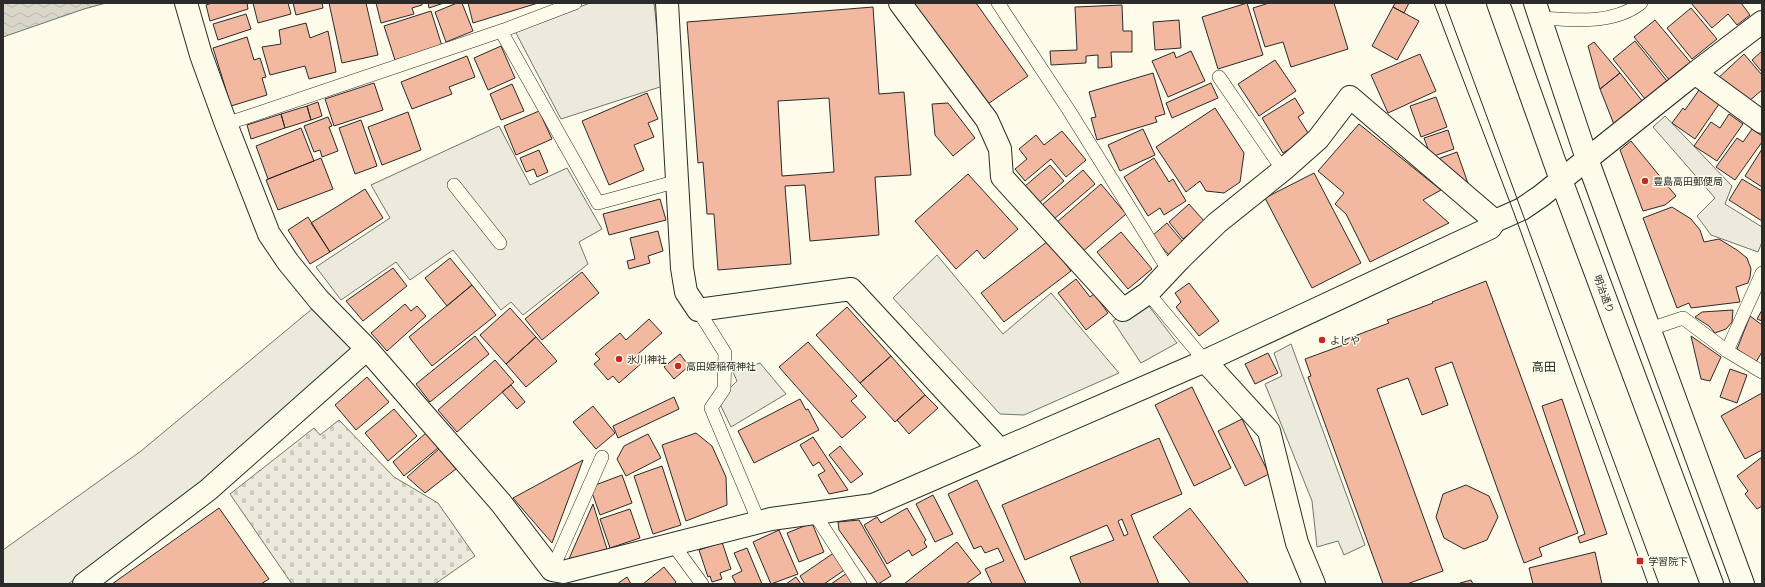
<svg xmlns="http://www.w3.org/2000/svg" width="1765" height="587" viewBox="0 0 1765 587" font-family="Montserrat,'Noto Sans JP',sans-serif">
<defs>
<pattern id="cemetery-stones" width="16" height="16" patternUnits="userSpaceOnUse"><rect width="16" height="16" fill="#ecebdb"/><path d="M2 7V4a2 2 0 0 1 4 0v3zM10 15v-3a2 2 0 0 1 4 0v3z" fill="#cbcabc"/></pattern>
<pattern id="water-waves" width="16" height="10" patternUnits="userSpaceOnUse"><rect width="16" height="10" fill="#d8d7c9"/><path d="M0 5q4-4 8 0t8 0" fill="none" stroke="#bab9ad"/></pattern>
</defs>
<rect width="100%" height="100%" fill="#fdfbea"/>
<path fill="url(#cemetery-stones)" stroke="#74746e" d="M339,420L394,477L438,503L475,556L435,584H292L230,494L314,428L320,435Z"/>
<path fill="#eceadb" stroke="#74746e" d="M590,3H654L663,86L561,119L515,31Z
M1665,116L1732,186L1725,204L1762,227V242L1758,252L1711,235L1697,216L1715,198L1653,127Z
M499,126L530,185L567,168L602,229L579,242L588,264L523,315L511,302L501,310L453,250L410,280L396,262L341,300L316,267L390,218L371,185Z
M937,255L1003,334L1051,293L1119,373L1024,415L1000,414L893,298Z
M1145,301L1177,343L1141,363L1113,321Z
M312,309L353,351L206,481L68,584H3V550L141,451Z
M1291,344L1365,545L1344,555L1338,541L1317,547L1312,501L1265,384L1282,376L1274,353Z
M760,363L786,394L731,427L718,400L737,381L733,372Z"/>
<path fill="url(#water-waves)" stroke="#74746e" d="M3,3H106L84,9L3,37Z"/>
<path fill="#f2b8a0" stroke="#2b2b2b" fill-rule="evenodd" d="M212,3H247L248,9L210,21L206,5Z
M253,3H288L291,14L258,23Z
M293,3H322L323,8L296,15Z
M329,3H366L378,55L342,63Z
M376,3H422V5L412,8L414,14L381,23Z
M428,3H444L429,8Z
M457,3H462L473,31L446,42L435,12Z
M468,3H538L473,23Z
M913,3H976L1028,76L985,106Z
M1247,3L1263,55L1218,69L1202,17Z
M1269,3H1334L1348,49L1291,67L1283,42L1265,47L1253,8Z
M1395,3H1409L1404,13L1393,7Z
M1691,3H1741L1750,15L1737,25L1728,14L1712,28Z
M1122,5L1123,31H1132V52H1111L1112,67L1098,68V55L1086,56V63L1051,65L1050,51L1077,50L1075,7Z
M873,7L879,94L904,92L911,175L875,177L879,235L810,241L805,185L785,186L791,264L718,270L714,214H707L703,162L698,163L687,22ZM829,98L834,172L782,176L778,101Z
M1393,7L1419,21L1397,60L1372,46Z
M1691,8L1717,39L1692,59L1667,28Z
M431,11L442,46L395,60L384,26Z
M246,14L251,29L218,40L213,24Z
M1179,20L1181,48L1155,50L1153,22Z
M1655,20L1691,63L1670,81L1634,37Z
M306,23L310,38L328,31L336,72L309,79L305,66L270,75L262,47L281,44L279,30Z
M247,37L254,60L260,58L266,77L262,78L267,95L231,106L213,48Z
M1635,41L1667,81L1645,99L1613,59Z
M1594,42L1620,73L1600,89L1588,46Z
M501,46L515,78L488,90L474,58Z
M1191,51L1205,81L1168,97L1152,61L1174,52L1176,58Z
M1762,51V72L1752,60Z
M1420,54L1436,91L1388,113L1371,75Z
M1744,54L1762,75V90L1748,102L1715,81Z
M467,56L475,77L449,87L452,94L412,109L401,82Z
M1275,60L1296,91L1259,116L1238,84Z
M1153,73L1165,114L1155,117L1157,122L1097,140L1091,118L1096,117L1089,92Z
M1620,73L1643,102L1615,127L1600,89Z
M374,83L383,110L334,126L325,99Z
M1211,83L1218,98L1172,118L1166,103Z
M512,84L524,111L501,120L490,94Z
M1699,90L1719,104L1695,139L1672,123L1683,108L1685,110Z
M647,93L658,119L648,123L654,137L634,145L644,170L609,185L582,121Z
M1436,97L1447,127L1421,137L1410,106Z
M1295,98L1304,113L1298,117L1310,136L1283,153L1262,118Z
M318,102L322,116L311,120L307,106Z
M948,103L975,138L953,156L935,135L932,104Z
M307,106L311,120L285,128L281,114Z
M1215,108L1244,153L1240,182L1224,193L1206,191L1200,181L1186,192L1156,147Z
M539,111L552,139L516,155L504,126Z
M408,112L421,150L382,165L368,127Z
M281,114L285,128L251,139L247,125Z
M1729,114L1743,124L1717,161L1694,146L1711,122L1720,128Z
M328,117L332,126L329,127L338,151L322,157L320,150L314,152L304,126Z
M361,120L377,166L355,174L339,128Z
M1359,124L1441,190L1423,200L1449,223L1370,262L1346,214L1335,204L1344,193L1318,171Z
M301,128L314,161L268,179L256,146Z
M1143,129L1155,155L1120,171L1108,145Z
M1752,129L1762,136V142L1735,180L1716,167L1737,138L1743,142Z
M1448,130L1454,149L1431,157L1424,138Z
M1062,131L1086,160L1066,177L1051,159L1025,181L1015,169L1027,159L1019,149L1036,135L1044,145Z
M1631,141L1676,196L1665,205L1643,211L1620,150Z
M1762,149V187L1745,176Z
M539,150L548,172L537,177L534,169L526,172L520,158Z
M1457,152L1470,189L1435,160Z
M321,158L333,189L278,210L266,180Z
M1154,158L1169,182L1173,179L1186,201L1164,215L1160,208L1148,216L1124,177Z
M1050,165L1064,181L1039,203L1025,186Z
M1083,170L1095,184L1054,219L1042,205Z
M1314,173L1361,263L1312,288L1265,198Z
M968,174L1018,229L984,259L977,250L956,269L915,221Z
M1742,179L1762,191V221L1729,200Z
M1101,184L1126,214L1081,253L1056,223Z
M365,189L383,218L330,252L311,223Z
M660,199L666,220L609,235L603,214Z
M1189,204L1204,221L1183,239L1169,222Z
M1672,207L1691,219L1700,230L1704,242L1719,239L1737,250L1747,258L1751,269L1750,277L1748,283L1736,287L1740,302L1691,308L1689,303L1677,308L1643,218Z
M308,217L330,252L310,264L288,230Z
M1167,223L1183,242L1169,255L1152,236Z
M658,231L663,251L648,256L650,263L629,269L627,261L635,259L630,238Z
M1121,232L1152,269L1128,289L1097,252Z
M1048,241L1071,271L1004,322L981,293Z
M450,258L472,285L447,306L425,278Z
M393,268L407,286L363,321L346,301Z
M582,272L599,293L542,340L525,319Z
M1076,279L1090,297L1094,294L1108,313L1086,330L1058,293Z
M1486,281L1578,533L1539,548L1542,556L1524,563L1452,362L1435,368L1448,405L1422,415L1408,378L1377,389L1443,571L1407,584H1383L1308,377L1311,376L1305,359L1346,344L1344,340L1389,323L1387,320L1433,303L1432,302Z
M1189,283L1219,321L1199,336L1176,307L1181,302L1175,293Z
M472,285L496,315L432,366L409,337Z
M405,304L411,311L417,306L426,316L387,351L371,333Z
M847,307L891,356L860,383L816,335Z
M510,308L536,337L506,364L480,335Z
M1733,310L1732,322L1726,329L1715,333L1709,326L1695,317L1702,312Z
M1762,310V321L1757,319Z
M1750,316L1762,325V352L1756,362L1737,349Z
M649,319L662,333L638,354L644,361L619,383L613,376L608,380L594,364L600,359L595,354L620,333L626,340Z
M475,336L489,354L430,402L416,384Z
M1691,336L1721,357L1710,381L1701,379Z
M536,337L557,361L526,387L506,364Z
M808,342L857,396L851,401L866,417L842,438L779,367Z
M1268,353L1278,373L1255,384L1245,364Z
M680,354L689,366L674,379L664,367Z
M891,356L925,395L895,422L860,383Z
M495,360L514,382L457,432L438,410Z
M1730,369L1747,375L1737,403L1720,397Z
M367,377L389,402L356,430L335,405Z
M511,385L525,402L517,409L502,392Z
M1192,387L1231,468L1194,486L1155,405Z
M1762,393V450L1745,459L1721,416Z
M925,395L938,408L909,434L897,420Z
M674,397L679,409L618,438L613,426Z
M800,399L806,410L808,409L819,430L754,463L738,431Z
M1562,399L1607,534L1580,543L1578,537L1585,534L1542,406Z
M593,406L615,433L596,449L573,422Z
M394,409L417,436L388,461L365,433Z
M1242,419L1269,474L1245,486L1218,431Z
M426,433L438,448L404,476L393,462Z
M696,433L712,446L726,477L727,505L686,521L662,445Z
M648,434L661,458L626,476L617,459L624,446Z
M813,437L848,490L829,494L818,475L825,471L819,462L813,466L800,445Z
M1159,438L1182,494L1131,515L1159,584H1081L1070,557L1114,540L1107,525L1025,560L1002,505ZM1122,519L1128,534L1124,536L1118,521Z
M840,446L863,474L851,483L829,455Z
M439,449L456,469L425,493L407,477Z
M1762,457V506L1757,509L1745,494L1748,491L1737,476Z
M583,460L552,543L513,498Z
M662,466L681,525L653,534L634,476Z
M622,475L632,503L600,515L590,487Z
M977,480L1026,584H992L985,569L1004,561L998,548L985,553L981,546L974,549L948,494Z
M1466,485L1489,496L1498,517L1487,540L1464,549L1444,538L1436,517L1443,494Z
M933,495L953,534L935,542L916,504Z
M593,504L607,549L568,561Z
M219,508L269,579L261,584H112Z
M907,508L926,540L924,542L927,547L912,556L909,550L887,564L864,525L877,517L881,523Z
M1190,508L1249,584H1191L1153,537Z
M630,509L640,538L610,548L600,519Z
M859,520L891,576L878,584L839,530L838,522Z
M812,523L824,552L799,562L787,533Z
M779,530L798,574L771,584L753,542Z
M722,542L731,569L720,573L722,579L712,582L710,576L708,577L699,550Z
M957,542L981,573L966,584H904Z
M747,548L762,584H736L732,576L742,571L734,553Z
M835,552L846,569L824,584H805L800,576Z
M1595,552L1602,584H1533L1529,568Z
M664,567L676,582L674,584H643Z
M847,573L855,584H831Z
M627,577L631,584H617Z
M796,577L801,584H786Z
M1471,580L1473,584H1460V583Z"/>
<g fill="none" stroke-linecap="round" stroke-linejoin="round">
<g stroke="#2b2b2b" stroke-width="14">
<path id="service" d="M998,3L1068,109L1169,271
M1540,18C1573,20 1613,25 1641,3
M501,31L598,203L678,181
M1219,77L1283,170
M226,124L504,30L575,3
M454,185L500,243
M1148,293L1205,361
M698,310L725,353L724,389L711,408L759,522
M1650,329L1683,318L1727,351L1762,372
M1727,351L1762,273
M814,513L860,584
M672,543L702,584
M552,570L602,457"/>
</g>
<g stroke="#2b2b2b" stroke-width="24">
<path id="minor" d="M186,3L201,55L226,124L269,234L288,262L319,300L367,349L501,503L552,570L563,572L771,519L873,505L1205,361L1490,228L1495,221L1522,209L1541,196L1695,73L1762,22
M667,3L682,268L686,292L698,310L851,289L1000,450
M900,3L987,120L1000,149L1002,177L1123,310L1148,293L1180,259L1217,223L1283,170L1318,139L1350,97L1495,221
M1695,73L1762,122
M1205,361L1269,431L1297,543L1314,584
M84,584L208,490L367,349"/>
</g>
<g stroke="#2b2b2b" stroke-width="24">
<path id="primary" d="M1498,3L1561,180L1712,584
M1535,3L1587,159L1743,584"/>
</g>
<use href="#service" stroke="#fdfbea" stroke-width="13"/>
<use href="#minor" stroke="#fdfbea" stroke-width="22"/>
<use href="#primary" stroke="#fdfbea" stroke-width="22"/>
<path stroke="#2b2b2b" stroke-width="1" d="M1434,3L1514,213L1648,584
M1445,3L1659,584"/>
</g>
<g fill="#c62828" stroke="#fdfbea" stroke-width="1.5">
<circle cx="1645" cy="181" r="4"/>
<circle cx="1322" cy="340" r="4"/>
<circle cx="619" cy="359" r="4"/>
<circle cx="678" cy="366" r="4"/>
<rect x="1636" y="557" width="8" height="8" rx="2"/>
</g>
<g text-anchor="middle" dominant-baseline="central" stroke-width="3" stroke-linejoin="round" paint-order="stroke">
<g font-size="10" fill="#2b2b2b" stroke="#fdfbea" text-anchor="start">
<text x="1653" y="181">豊島高田郵便局</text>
<text x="1330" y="340">よしや</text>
<text x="627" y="359">氷川神社</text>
<text x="686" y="366">高田姫稲荷神社</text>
<text x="1648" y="561">学習院下</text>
</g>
<g font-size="10" fill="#2b2b2b" stroke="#fdfbea">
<text transform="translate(1604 294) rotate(70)">明治通り</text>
</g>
<g font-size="12" fill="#2b2b2b" stroke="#fdfbea">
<text x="1544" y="366">高田</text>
</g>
</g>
<rect width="1765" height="587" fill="none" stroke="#2b2b2b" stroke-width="8"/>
</svg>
